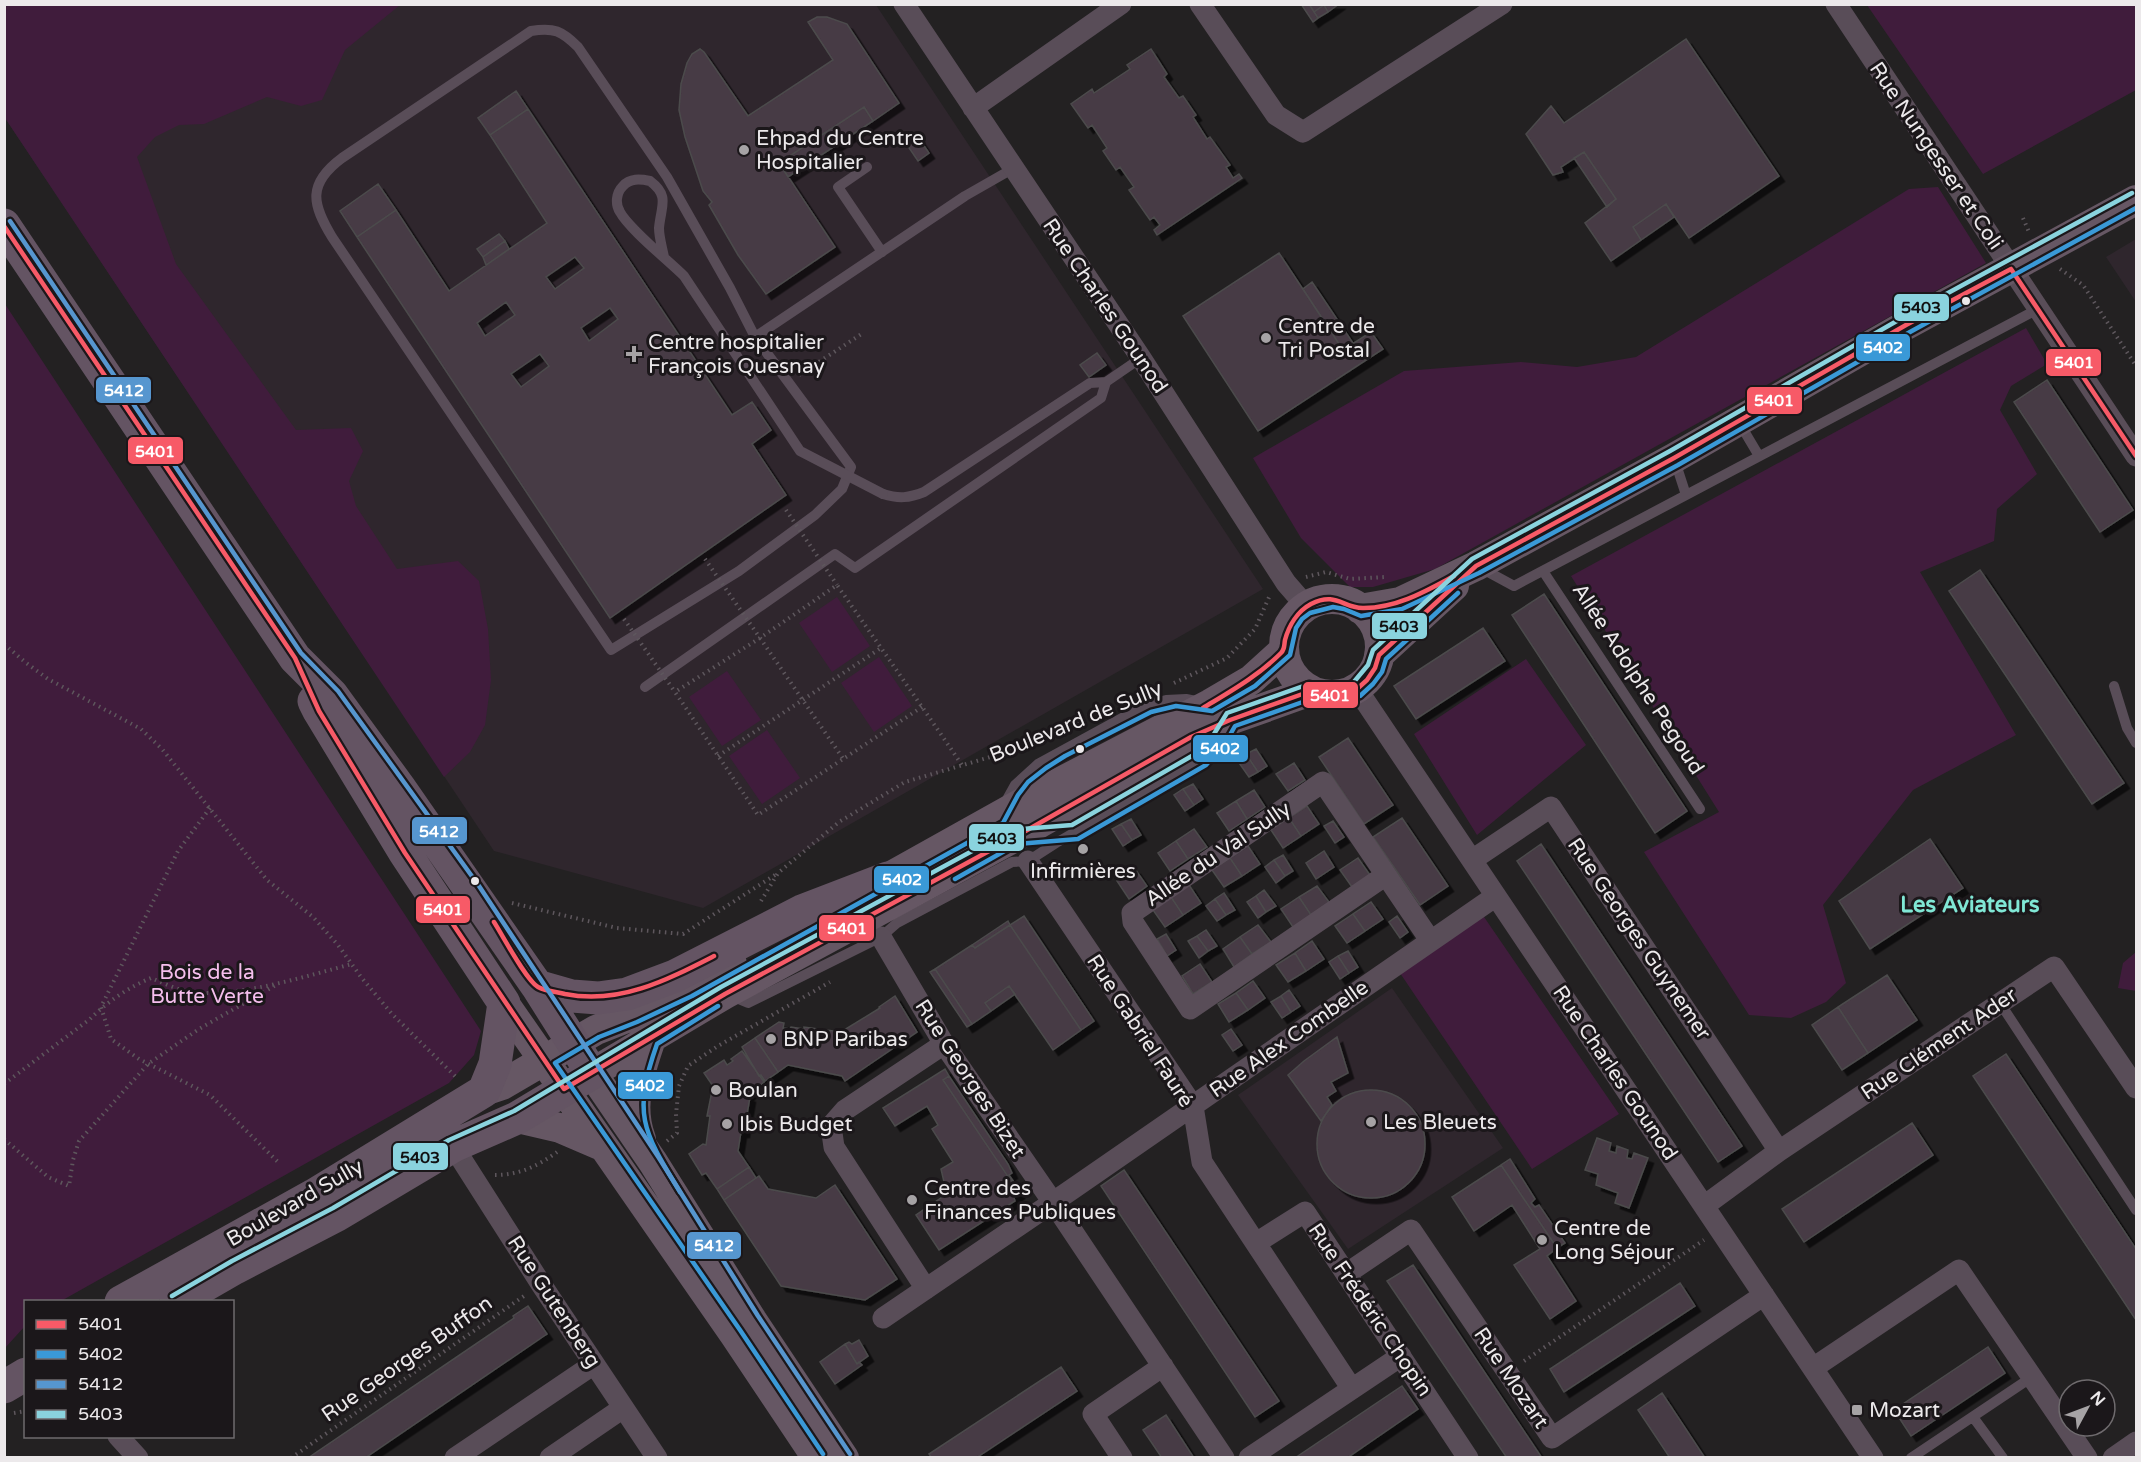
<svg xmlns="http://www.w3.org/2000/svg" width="2141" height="1462" viewBox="0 0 2141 1462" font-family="'Varela Round',sans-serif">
<defs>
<filter id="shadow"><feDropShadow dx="5.5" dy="5.5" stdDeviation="0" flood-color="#0009"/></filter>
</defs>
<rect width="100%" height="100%" fill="#232122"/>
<path fill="#2f262d" d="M117,5H876L1263,589L703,908L494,851L5,118L4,65Z
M2136,239V302L2106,257Z
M1392,988L1503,1148L1348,1249L1238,1095Z"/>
<path fill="#401c3c" d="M4,5H400L345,50L322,100L301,106L267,97L204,124L179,125L155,137L137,157L176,264L296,430L351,428L363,451L349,481L356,506L397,569L458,561L479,581L488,629L491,680L485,725L470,752L444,777L5,118Z
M1867,5H2136V90L1983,174Z
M1938,187L1986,263L1435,569L1373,587H1350L1301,538L1253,458L1404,371L1521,362L1577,367L1636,357L1909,189Z
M5,304L481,1031L474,1055L449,1083L61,1301L26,1302L25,1326L5,1348Z
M2026,328L2047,364L2011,386L2000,410L2037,474L1997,509L1994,541L1920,572L2016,735L1913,790L1823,905L1846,983L1826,1002L1791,1018L1749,1015L1644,852L1719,812L1571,576Z
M837,597L870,646L832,672L799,623Z
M879,657L912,706L874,732L841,683Z
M1526,659L1586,745L1477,835L1414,734Z
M727,671L761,720L722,746L689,697Z
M767,730L800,778L762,804L729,756Z
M1482,914L1619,1114L1532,1169L1400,973Z
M2136,952V991L2118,988L2123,963Z"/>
<path fill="#463a44" stroke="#4c4b4c" stroke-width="1.5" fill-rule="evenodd" filter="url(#shadow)" d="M1301,4H1309L1318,18L1313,22Z
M1309,4H1339L1328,12L1324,5L1314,12Z
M1324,5L1328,12L1318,18L1314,12Z
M817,17H827L847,24L899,103L873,121L864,107L779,163L835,247L766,294L738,255L709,205L712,202L703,191L685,137L679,110L681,84L687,63L692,54L700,49L704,52L748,116L833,60L808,22Z
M1686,39L1779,176L1689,238L1666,204L1633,227L1641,240L1611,261L1585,223L1616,199L1584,152L1561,167L1563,172L1553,175L1526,134L1551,106L1564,123Z
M1151,49L1167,74L1164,77L1179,98L1183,96L1196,115L1193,117L1207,139L1210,137L1230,165L1226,167L1233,178L1239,174L1242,178L1157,235L1154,230L1160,225L1154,217L1150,220L1129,190L1134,187L1120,167L1116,170L1103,151L1107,148L1092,125L1088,128L1071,104L1092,89L1094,93L1130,69L1127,65Z
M516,91L528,109L490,135L478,118Z
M864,107L873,121L788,177L779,163Z
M528,109L732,415L752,402L771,430L752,444L786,495L610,618L357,237L396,210L449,291L547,223L490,135ZM575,257L584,268L555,289L546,277ZM506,302L515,315L485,336L477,323ZM610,308L618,319L589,341L581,328ZM540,354L549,366L521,387L511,374Z
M916,134L929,153L918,161L905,142Z
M1584,152L1616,199L1607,207L1574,158Z
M378,184L396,210L357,237L340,211Z
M1666,204L1674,217L1641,240L1633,227Z
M499,234L505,241L483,257L477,249Z
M505,241L509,249L486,265L483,257Z
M1279,253L1343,350L1371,332L1383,349L1258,431L1183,316Z
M1312,282L1353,343L1343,350L1303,289Z
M1097,353L1106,365L1089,377L1080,365Z
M2047,380L2133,510L2100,532L2014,402Z
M1980,570L2124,783L2092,804L1949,591Z
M1544,594L1687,811L1655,833L1512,615Z
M1483,628L1505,661L1416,719L1394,686Z
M1348,738L1393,805L1364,824L1319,757Z
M1256,749L1267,766L1258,772L1246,754Z
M1246,754L1258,772L1249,777L1237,760Z
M1294,763L1305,780L1288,791L1276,774Z
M1193,784L1203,799L1194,805L1183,789Z
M1183,789L1194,805L1185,811L1174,795Z
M1254,790L1265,807L1247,819L1236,801Z
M1236,801L1247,819L1229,831L1217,813Z
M1307,806L1319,824L1301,836L1289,818Z
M1289,818L1301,836L1283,848L1271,830Z
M1402,818L1448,886L1420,905L1373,837Z
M1131,819L1141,835L1132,840L1121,824Z
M1333,821L1344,837L1335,843L1324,826Z
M1121,824L1132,840L1123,846L1112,829Z
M1194,829L1207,847L1188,859L1176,841Z
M1930,839L1963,888L1870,949L1839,901Z
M1176,841L1188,859L1170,871L1158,853Z
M1541,844L1742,1146L1718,1162L1517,861Z
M1248,846L1260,864L1242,876L1230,858Z
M1324,851L1334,867L1316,879L1306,863Z
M1283,855L1293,871L1285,876L1274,860Z
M1230,858L1242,876L1224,887L1212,870Z
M1358,858L1370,875L1352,887L1340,870Z
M1274,860L1285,876L1276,883L1265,867Z
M1135,869L1147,886L1129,899L1117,881Z
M1189,885L1201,903L1183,915L1171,897Z
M1317,886L1329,902L1311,915L1299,897Z
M1264,890L1276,906L1266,912L1256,896Z
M1224,893L1235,910L1226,915L1215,899Z
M1256,896L1266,912L1258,918L1247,902Z
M1171,897L1183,915L1165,927L1153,910Z
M1299,897L1311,915L1293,927L1281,909Z
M1215,899L1226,915L1217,921L1206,906Z
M1371,902L1383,919L1365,931L1353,914Z
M1353,914L1365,931L1347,943L1335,926Z
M1024,916L1094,1021L1081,1030L1010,925Z
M1397,916L1408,932L1400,938L1389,922Z
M1008,921L1010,925L975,948L972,945Z
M1010,925L1081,1030L1053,1050L1009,986L985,1003L991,1011L972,1024L935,969L972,945L975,948Z
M1258,925L1271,942L1252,954L1240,937Z
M1206,930L1217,946L1208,951L1197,936Z
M1166,934L1176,950L1167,956L1157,939Z
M1197,936L1208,951L1199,958L1188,941Z
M1240,937L1252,954L1234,967L1223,949Z
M1312,941L1324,959L1306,971L1295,953Z
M1348,951L1358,967L1349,973L1338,956Z
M1295,953L1306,971L1288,982L1276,965Z
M1338,956L1349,973L1340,979L1329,962Z
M1200,964L1212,982L1193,994L1182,976Z
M935,969L972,1024L967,1027L930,972Z
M1887,975L1917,1020L1868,1053L1838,1007Z
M1253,981L1265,998L1248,1010L1236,993Z
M1009,986L1015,994L991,1011L985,1003Z
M1289,990L1300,1006L1291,1012L1281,996Z
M1236,993L1248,1010L1229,1022L1218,1004Z
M895,996L917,1032L845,1081L842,1076L788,1065L778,1072L755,1038L779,1022L784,1023L783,1028L790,1029L791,1027L804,1029V1027L841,1032L880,1008L879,1007Z
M1281,996L1291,1012L1282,1018L1271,1002Z
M1838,1007L1868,1053L1842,1070L1812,1025Z
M1231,1029L1242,1045L1233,1051L1222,1035Z
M1337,1037L1348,1073L1331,1082L1336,1091L1327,1097L1332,1105L1321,1121L1288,1075L1304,1061Z
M755,1038L778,1072L765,1081L761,1075L759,1076L742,1047Z
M742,1051L764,1082L747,1096L750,1097L744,1132H741L738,1151L749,1167L717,1189L706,1173L702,1175L689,1154L703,1144L706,1145L710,1116H707L713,1086L704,1073L724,1060L727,1065L733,1061L731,1059Z
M2006,1054L2136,1249V1320L1973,1076Z
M945,1069L949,1076L943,1080L1019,1193L1014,1198L1015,1201L939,1250L916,1215L951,1191L944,1182L941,1169L953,1162L932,1129L938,1125L927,1106L895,1126L883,1108Z
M949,1076L1008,1164L1012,1173L1009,1175L1020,1191L1019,1193L943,1080Z
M1317 1144a54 54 0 1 1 108 0a54 54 0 1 1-108 0Z
M1912,1123L1933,1155L1804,1242L1782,1209Z
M1597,1138L1611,1143L1609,1151L1616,1153L1617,1146L1628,1150L1627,1158L1632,1159L1634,1153L1648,1158L1629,1208L1615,1203L1618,1193L1596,1185L1598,1174L1585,1170Z
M1510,1159L1535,1199L1531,1203L1535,1207L1539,1205L1565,1243L1557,1248L1501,1165Z
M1501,1165L1557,1248L1547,1256L1576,1301L1550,1319L1514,1265L1540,1249L1512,1205L1474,1231L1452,1197Z
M749,1167L756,1178L724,1200L717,1189Z
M1124,1170L1279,1401L1255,1417L1101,1186Z
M759,1176L768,1189L816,1198L835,1185L897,1279L865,1300L781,1286L724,1200Z
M1413,1265L1461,1337L1542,1458H1507L1387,1281Z
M1680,1283L1695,1306L1564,1392L1550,1369Z
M528,1306L547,1334L544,1336L365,1458H308L514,1318L513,1316Z
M859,1340L868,1356L857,1364L845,1344L849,1342L852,1344Z
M845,1344L857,1364L859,1362L862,1365L835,1384L820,1362Z
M1988,1347L2005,1373L1911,1436L1894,1410Z
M1061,1367L1077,1391L976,1458H932L929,1454Z
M1402,1386L1418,1409L1347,1458H1295Z
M1662,1393L1705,1458H1670L1638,1410Z
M1166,1415L1194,1458H1162L1143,1430Z"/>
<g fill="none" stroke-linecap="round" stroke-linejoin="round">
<path stroke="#5e575d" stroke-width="4" stroke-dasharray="1.5 4.5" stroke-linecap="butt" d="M2023,218L2029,232
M2060,269L2083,285L2136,366
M799,375L863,333
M1306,577L1326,572L1350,579L1386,577
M760,638L844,760
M4,644L25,662L48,679L141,729L162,749L267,880L313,917L338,945L361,977L392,1014L458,1079
M1174,683L1227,658L1255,629L1270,595
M922,707L758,815L675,692L760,638L837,585C879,645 921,705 962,765
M718,756L881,648
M210,808L178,851L101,1007L111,1039L139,1059L210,1095L279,1163
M761,901L778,873L839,822L905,782L1021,748L1097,712
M512,903L617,928L683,934L775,875
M4,1084L90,1019C107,1002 129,987 151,978C164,983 177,990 191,992C238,998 306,976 352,964
M4,1139L48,1177L69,1186L73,1160L79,1141L148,1064L199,1029L276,985
M667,1141L677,1133L676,1114L679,1086L688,1066L718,1046L830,982
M495,1175C519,1175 538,1166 557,1152
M4,1310L6,1311
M1524,1361L1704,1240
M14,1413L26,1411
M291,1458L524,1296"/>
<path stroke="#594d58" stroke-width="10" d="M867,167L838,187L882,252
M755,337L730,288L667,177L578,47C562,31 554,27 531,31L342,158C307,184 312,204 332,237L611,650L739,571L815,515L842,489L851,467L755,337L965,196L1014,168
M1740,424L1759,456
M1675,461L1686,495
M883,494C899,499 909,498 924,492L1090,383L1106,382
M1479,567L1514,586L2038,309
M1543,571L1700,809
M2114,686L2127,728L2136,743
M645,687L835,554L855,568L1101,398L1106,382L1141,358
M1005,803L1015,785L1038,764L1146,705L1166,700L1186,699L1201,702
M731,996L748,1003L881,937L897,923L1012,862L1028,861L1056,843L1202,759L1220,738L1224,731
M2000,1003L2136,1210
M1973,1417L2003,1458
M1911,1458L2032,1377"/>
<path stroke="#594d58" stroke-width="21" d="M904,4L1141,358L1286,583L1306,606
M1200,4L1276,115L1303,132L1502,4
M1836,4L2136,456
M973,108L1121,4
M1357,689L1873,1458
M1472,860L1551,807L1779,1151
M1028,861L1193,1106L1202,1162L1352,1389
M1386,875L1190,1009L1133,922L1132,913L1323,782L1430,940
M881,937L944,1044L1063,1217L1224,1458
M453,1146L541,1284L657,1458
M1704,1206L1779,1151L2054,967L2136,1088
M1256,1243L1305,1212L1468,1458
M1346,1274L1411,1230L1552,1438L1764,1295
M926,1289L834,1147L831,1126L845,1110L944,1044
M883,1318L1071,1190L1496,896
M1813,1368L1959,1270L2087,1458
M118,1436L138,1458
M455,1458L594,1364
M550,1458L623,1408
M1122,1458L1093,1414L1163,1366
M1249,1458L1401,1356
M2113,1458L2136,1442"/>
<path stroke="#665764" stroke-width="30" d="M1284 647a48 48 0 1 1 96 0a48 48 0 1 1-96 0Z
M1360,609L1400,602L1476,566L1674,458L1906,325L2136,200
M1379,655L1454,586
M866,890L1047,789L1210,704L1251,680L1284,650
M504,1003L734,1334L817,1458
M484,1091L502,1085L596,1030L634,1015L732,964
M517,1118L560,1128L602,1146
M641,1139C628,1105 640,1071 651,1039
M844,1458L752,1320L653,1162L592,1073L725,994L1015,837L1191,737L1230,720L1311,691"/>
<path stroke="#645463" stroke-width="33" d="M4,225L295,658L332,695L399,787L537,986L592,1073L517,1118L453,1146L337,1215L235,1268L176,1302
M537,986L572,996L598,998L627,994L675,976L802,911L888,878
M121,1302L314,1195L484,1091L495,1064L504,1003L405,853L319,711L314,701
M4,1387L26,1374"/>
<path stroke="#5e575d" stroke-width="4" stroke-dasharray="1.5 4.5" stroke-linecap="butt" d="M786,510L837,585
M705,559L760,638
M624,619L675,692"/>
<path stroke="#594d58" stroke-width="10" d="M664,257C662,247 659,237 659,228C661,206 670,196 650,181C640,179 630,178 623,186C616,193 615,204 620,212C629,229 669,261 684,276L800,451L883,494"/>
<g stroke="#1b171a" stroke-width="9">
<path id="bus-1" d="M4,226L295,658L319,711L405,853L564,1089L725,994L1015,837L1191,737L1230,720L1311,691L1326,695H1342L1357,689L1367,680L1375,668L1379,655L1476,566L1674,458L1906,325L2011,269
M2011,269L2136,456
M1203,708C1231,691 1258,676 1281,653C1285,649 1284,645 1285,640C1289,625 1298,611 1311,604C1337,591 1343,609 1364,608C1397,608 1426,591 1454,576
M494,922C503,936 526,980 538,987C545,991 557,992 565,994C619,1005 667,980 714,956"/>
</g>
<g stroke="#1b171a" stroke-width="9">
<path id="bus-2" d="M955,879L1017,844L1078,839L1206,765L1226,742L1235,726L1311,699L1325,702H1343L1360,696L1373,684L1382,672L1386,659L1458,593
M680,1192C643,1131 632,1115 657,1044L718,1006
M823,1454L740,1330L555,1063L599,1037L637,1022L692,996L1003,823L1018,795L1028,782L1046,768L1065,756L1151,712L1176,706L1212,711L1255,686L1290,655L1296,628L1302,619L1310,613L1333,607L1344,609L1361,616L1402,609L1479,573L1678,465L1910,332L2136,208"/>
</g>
<g stroke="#1b171a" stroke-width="9">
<path id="bus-3" d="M10,221L301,653L338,691L479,886L659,1158L758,1316L850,1454"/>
</g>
<g stroke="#1b171a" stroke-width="9">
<path id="bus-4" d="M172,1296L232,1261L333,1208L449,1140L514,1111L721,987L1011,830L1072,825L1197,753L1214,734L1227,713L1309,684L1327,688H1341L1353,683L1368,665L1373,650L1472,559L1670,451L1902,318L2132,193"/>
</g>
<use href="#bus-1" stroke="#f75a67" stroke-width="4.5"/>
<use href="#bus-2" stroke="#3a99d7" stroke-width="4.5"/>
<use href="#bus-3" stroke="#5696cf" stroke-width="4.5"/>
<use href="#bus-4" stroke="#8ad3de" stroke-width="4.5"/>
</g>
<g fill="#a6a3a5" stroke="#1b171a" stroke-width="2">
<circle cx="744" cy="150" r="6"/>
<circle cx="1266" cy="338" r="6"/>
<path d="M631 345h6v6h6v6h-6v6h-6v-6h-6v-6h6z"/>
<circle cx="1083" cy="849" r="6"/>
<circle cx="771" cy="1039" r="6"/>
<circle cx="716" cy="1090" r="6"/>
<circle cx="1371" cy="1122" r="6"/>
<circle cx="727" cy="1124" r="6"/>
<circle cx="912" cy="1200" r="6"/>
<circle cx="1542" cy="1240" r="6"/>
<rect x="1851" y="1404" width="12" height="12" rx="3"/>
</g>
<g fill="#ece9eb" stroke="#1b171a" stroke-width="2">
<circle cx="1966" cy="301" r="5"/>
<circle cx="1080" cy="749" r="5"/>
<circle cx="475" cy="881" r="5"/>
</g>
<g text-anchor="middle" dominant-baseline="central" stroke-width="6" stroke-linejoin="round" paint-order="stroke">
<g font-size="21" fill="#ece9eb" stroke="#1b171a" text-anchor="start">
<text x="756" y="138">Ehpad du Centre<tspan x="756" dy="24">Hospitalier</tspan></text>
<text x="1278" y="326">Centre de<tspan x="1278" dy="24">Tri Postal</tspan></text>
<text x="648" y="342">Centre hospitalier<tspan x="648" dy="24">François Quesnay</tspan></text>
<text x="1083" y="871" text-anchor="middle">Infirmières</text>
<text x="783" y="1039">BNP Paribas</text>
<text x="728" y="1090">Boulan</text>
<text x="1383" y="1122">Les Bleuets</text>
<text x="739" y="1124">Ibis Budget</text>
<text x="924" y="1188">Centre des<tspan x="924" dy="24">Finances Publiques</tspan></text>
<text x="1554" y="1228">Centre de<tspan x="1554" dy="24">Long Séjour</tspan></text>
<text x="1869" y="1410">Mozart</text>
</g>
<g font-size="21" fill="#ece9eb" stroke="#1b171a">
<text transform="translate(1936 156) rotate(56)">Rue Nungesser et Coli</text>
<text transform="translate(1105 306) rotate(56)">Rue Charles Gounod</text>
<text transform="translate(1638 679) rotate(57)">Allée Adolphe Pegoud</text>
<text transform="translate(1076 722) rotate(-22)">Boulevard de Sully</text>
<text transform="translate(1218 854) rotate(-34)">Allée du Val Sully</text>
<text transform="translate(1639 939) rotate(56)">Rue Georges Guynemer</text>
<text transform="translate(1140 1031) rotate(57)">Rue Gabriel Fauré</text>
<text transform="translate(1289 1039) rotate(-35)">Rue Alex Combelle</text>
<text transform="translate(1939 1044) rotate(-34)">Rue Clément Ader</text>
<text transform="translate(1615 1073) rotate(56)">Rue Charles Gounod</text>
<text transform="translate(970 1079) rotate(57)">Rue Georges Bizet</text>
<text transform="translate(295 1203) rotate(-30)">Boulevard Sully</text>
<text transform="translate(554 1302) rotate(57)">Rue Gutenberg</text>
<text transform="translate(1370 1310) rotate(56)">Rue Frédéric Chopin</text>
<text transform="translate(407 1359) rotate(-35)">Rue Georges Buffon</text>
<text transform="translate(1511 1378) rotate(56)">Rue Mozart</text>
</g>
<g font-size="21" fill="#f5beed" stroke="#1b171a">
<text x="207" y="972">Bois de la<tspan x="207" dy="24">Butte Verte</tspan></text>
</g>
<g font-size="22" font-weight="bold" fill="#80e7d5" stroke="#1b171a">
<text x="1970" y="905">Les Aviateurs</text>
</g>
</g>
<g stroke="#1b171a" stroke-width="2">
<rect x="1893" y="293" width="57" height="29" rx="6" fill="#8ad3de"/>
<rect x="1855" y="333" width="56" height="29" rx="6" fill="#3a99d7"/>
<rect x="2045" y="348" width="57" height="29" rx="6" fill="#f75a67"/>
<rect x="95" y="376" width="57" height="28" rx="6" fill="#5696cf"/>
<rect x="1746" y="386" width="57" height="29" rx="6" fill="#f75a67"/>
<rect x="127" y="436" width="57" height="29" rx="6" fill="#f75a67"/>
<rect x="1371" y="612" width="57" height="28" rx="6" fill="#8ad3de"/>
<rect x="1302" y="681" width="57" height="28" rx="6" fill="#f75a67"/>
<rect x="1192" y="734" width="57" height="29" rx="6" fill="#3a99d7"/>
<rect x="411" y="816" width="57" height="29" rx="6" fill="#5696cf"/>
<rect x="968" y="823" width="57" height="29" rx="6" fill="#8ad3de"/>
<rect x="873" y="865" width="57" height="29" rx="6" fill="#3a99d7"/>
<rect x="415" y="895" width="56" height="29" rx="6" fill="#f75a67"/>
<rect x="818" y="914" width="57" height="28" rx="6" fill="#f75a67"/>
<rect x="617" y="1071" width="57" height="29" rx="6" fill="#3a99d7"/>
<rect x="392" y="1142" width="57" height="29" rx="6" fill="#8ad3de"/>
<rect x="686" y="1231" width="56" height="29" rx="6" fill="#5696cf"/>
</g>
<g font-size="16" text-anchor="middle" font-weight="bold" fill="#fff">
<text x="1883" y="353">5402</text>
<text x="2074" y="368">5401</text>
<text x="124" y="396">5412</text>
<text x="1774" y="406">5401</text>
<text x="155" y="457">5401</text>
<text x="1330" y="701">5401</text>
<text x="1220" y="754">5402</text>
<text x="439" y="837">5412</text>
<text x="902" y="885">5402</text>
<text x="443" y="915">5401</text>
<text x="847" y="934">5401</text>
<text x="645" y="1091">5402</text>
<text x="714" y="1251">5412</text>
</g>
<g font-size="16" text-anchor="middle" font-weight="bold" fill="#111">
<text x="1921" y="313">5403</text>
<text x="1399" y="632">5403</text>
<text x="997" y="844">5403</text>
<text x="420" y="1163">5403</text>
</g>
<rect width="2141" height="1462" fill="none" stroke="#ece9eb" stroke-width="12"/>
<rect x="24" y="1300" width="210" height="138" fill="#1b171a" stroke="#6f6b6e" stroke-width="1.5"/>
<rect x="36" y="1320" width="30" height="9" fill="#f75a67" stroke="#6f6b6e" stroke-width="1.5"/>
<text x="78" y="1330" font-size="18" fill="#ece9eb">5401</text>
<rect x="36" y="1350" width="30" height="9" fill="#3a99d7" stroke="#6f6b6e" stroke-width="1.5"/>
<text x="78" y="1360" font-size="18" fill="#ece9eb">5402</text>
<rect x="36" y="1380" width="30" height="9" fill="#5696cf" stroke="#6f6b6e" stroke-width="1.5"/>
<text x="78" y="1390" font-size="18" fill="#ece9eb">5412</text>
<rect x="36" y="1410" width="30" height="9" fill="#8ad3de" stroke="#6f6b6e" stroke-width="1.5"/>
<text x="78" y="1420" font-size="18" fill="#ece9eb">5403</text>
<g transform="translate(2087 1408) rotate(49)"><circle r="28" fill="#1b171a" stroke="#6f6b6e" stroke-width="1.5"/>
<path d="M0-4.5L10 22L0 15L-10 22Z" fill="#a6a3a5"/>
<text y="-9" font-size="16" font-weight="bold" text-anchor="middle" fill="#ece9eb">N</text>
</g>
</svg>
